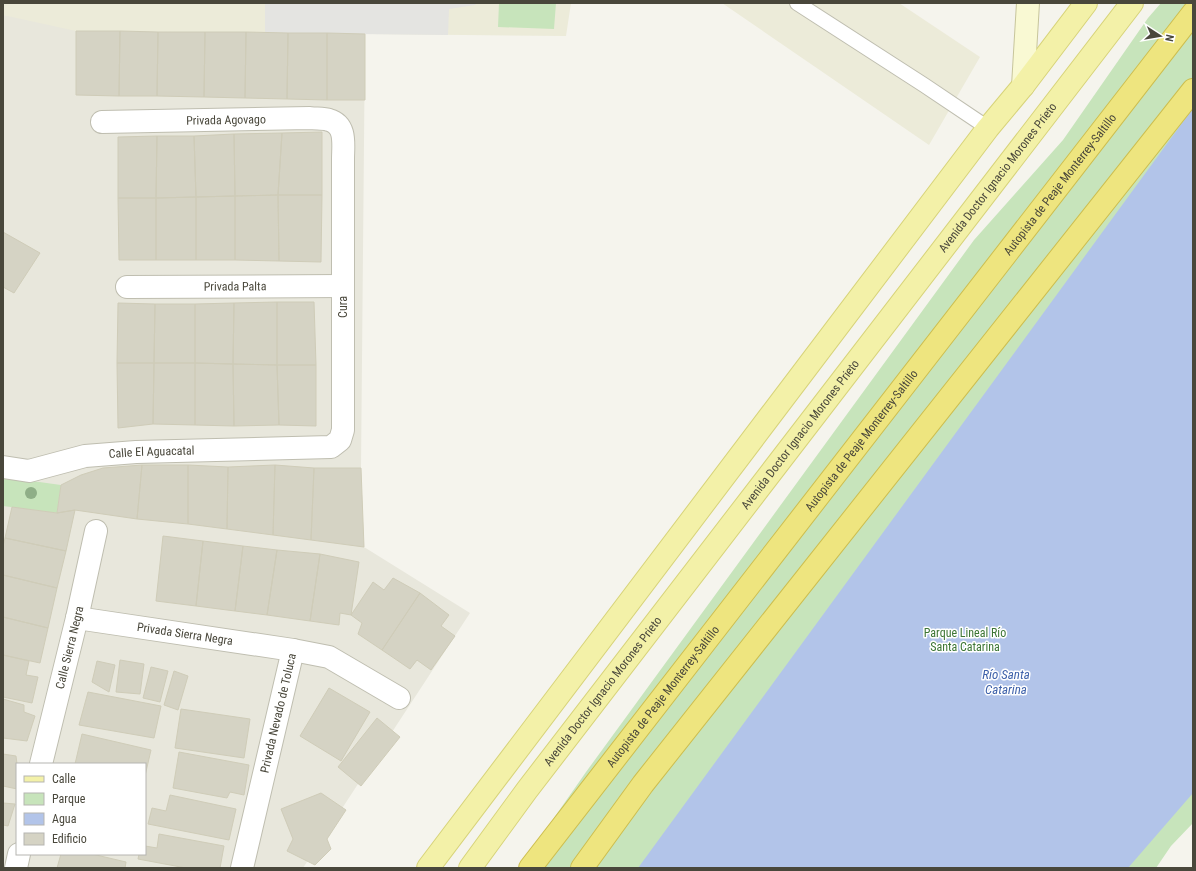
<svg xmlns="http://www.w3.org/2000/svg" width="1196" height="871" viewBox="0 0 1196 871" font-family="'Roboto Condensed',sans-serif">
<rect width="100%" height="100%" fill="#f5f4ed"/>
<path fill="#e8e7dc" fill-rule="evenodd" d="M3,15L246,32L365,34L361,468L364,547L470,613L303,868H3ZM17,764H145V854H17Z"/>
<path fill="#ecebd9" d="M3,3H571L566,36L76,31L3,15Z
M722,3H899L980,57L929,145Z"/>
<path fill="#c7e4bb" d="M499,3H556L554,29L498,27Z
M1161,3H1193V823L1171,846L1156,868H519L586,772L974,240L1063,140L1148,18Z
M3,477L61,485L57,513L3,506Z"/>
<path fill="#e4e4e1" d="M265,3H477L475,5L449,9L448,35L265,33Z"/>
<path fill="#b2c4e9" d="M1193,108V793L1128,868H638Z"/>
<path fill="#d5d3c4" stroke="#cfccb8" d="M76,31H120L119,96L76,95Z
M120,31L158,32L157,96H119Z
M158,32H205L204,97L157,96Z
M205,32H246L245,98L204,97Z
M246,32L288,33L287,99L245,98Z
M288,33H327V100L287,99Z
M327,33L365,34V100H327Z
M322,132V195H278L282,133Z
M282,133L278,195L235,196L234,134Z
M234,134L235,196L196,197L194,136Z
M157,136H194L196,197L156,198Z
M157,136L156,198H118V137Z
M278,195H322L321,262L279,261Z
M278,195L279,261L235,260V196Z
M235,196V260H196V197Z
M196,197V260H156V198Z
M118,198H156V260H119Z
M3,232L40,253L14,293L3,287Z
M277,302H314L316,365H277Z
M277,302V365L233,364L234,303Z
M118,303L155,304L154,363H117Z
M234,303L233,364L195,363V304Z
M155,304H195V363H154Z
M117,363H154L153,424L118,428Z
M154,363H195V425L153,424Z
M195,363L233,364L234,426L195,425Z
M233,364L277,365L279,425L234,426Z
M277,365H316V426L279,425Z
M142,465H188V524L137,519Z
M142,465L137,519L75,510L57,513L61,485L81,475L103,468Z
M188,465L228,467L227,529L188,524Z
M275,465L314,468L311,540L273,535Z
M275,465L273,535L227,529L228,467Z
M314,468H361L364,547L311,540Z
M12,507L57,513L75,510L66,551L5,538Z
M163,536L203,541L196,606L156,601Z
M5,538L66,551L57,588L3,575V546Z
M203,541L243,546L235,611L196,606Z
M243,546L277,550L267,615L235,611Z
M277,550L320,554L310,621L267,615Z
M320,554L359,562L351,615L340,613L339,625L310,621Z
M3,575L57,588L48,628L3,617Z
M393,578L420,593L382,650L358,634L362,623L351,615L373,582L384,590Z
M420,593L449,615L441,626L455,636L431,670L417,660L410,669L382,650Z
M3,617L48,628L40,663L3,655Z
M3,655L29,661L26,675L38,677L32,703L3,697Z
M120,660L144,664L140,694L116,692Z
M97,661L115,665L109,692L92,682Z
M151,667L168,671L160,702L143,698Z
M174,671L188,676L178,710L164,705Z
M329,688L370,712L341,761L300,736Z
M88,692L161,706L154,738L79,725Z
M3,699L24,705V712L35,716L27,741L3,738Z
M181,709L250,719L244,758L175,748Z
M377,718L400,737L361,786L338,767Z
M82,734L151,750L145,776V764H75Z
M179,752L249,765L244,795L230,792L227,798L173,788Z
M3,754L16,756L17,764V789L3,786Z
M321,793L346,810L327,839L331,849L315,865L287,851L293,839L281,809Z
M170,795L236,809L229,840L148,824L152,808L166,811Z
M3,803L15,804L8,826L3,825Z
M159,834L224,846L220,868H186L138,859L139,854H145V846L157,848Z
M61,854H92L126,862L125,868H57Z"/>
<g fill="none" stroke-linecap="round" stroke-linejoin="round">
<g stroke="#bfbeb0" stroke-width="16">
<path id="service" d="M797,3L924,85L988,128"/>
</g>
<g stroke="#bfbeb0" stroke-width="24">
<g id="minor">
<path id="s1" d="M127,287L343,286"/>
<path id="s2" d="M3,467L29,471L85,456L136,452L331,447L340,440L343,430V159C343,145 347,125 329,120C323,118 316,119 310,118L102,122"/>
<path id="s3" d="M77,618L293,650L329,657L399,698"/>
<path id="s4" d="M41,764L77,618L96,531"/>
<path d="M16,868L19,854"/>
<path id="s5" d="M242,868L293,650"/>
</g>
</g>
<g stroke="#c7c59b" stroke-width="24">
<path id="secondary" d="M1023,86L1028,3"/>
</g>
<g stroke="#d7d379" stroke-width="24">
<g id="primary">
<path d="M428,868L988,128L1023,86L1086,3"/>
<path id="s6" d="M470,868L527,790L1132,3"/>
</g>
</g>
<g stroke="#cdbe4f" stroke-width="24">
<g id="motorway">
<path id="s7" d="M530,868L1193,13"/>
<path d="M582,868L643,784L1193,90"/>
</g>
</g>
<use href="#service" stroke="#fff" stroke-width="14"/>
<use href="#minor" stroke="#fff" stroke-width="22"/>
<use href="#secondary" stroke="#f9f9d3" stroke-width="22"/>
<use href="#primary" stroke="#f3f1a8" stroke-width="22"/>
<use href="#motorway" stroke="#eee57f" stroke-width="22"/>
</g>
<circle fill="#8fae87" cx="31" cy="493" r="6"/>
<g text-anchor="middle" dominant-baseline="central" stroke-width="3" stroke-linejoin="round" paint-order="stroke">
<g font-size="12" fill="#49473b" stroke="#fff">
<text transform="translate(226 120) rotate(-1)">Privada Agovago</text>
<text stroke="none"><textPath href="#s6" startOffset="869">Avenida Doctor Ignacio Morones Prieto</textPath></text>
<text stroke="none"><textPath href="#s7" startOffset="865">Autopista de Peaje Monterrey-Saltillo</textPath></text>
<text stroke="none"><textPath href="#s1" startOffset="108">Privada Palta</textPath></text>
<text transform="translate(343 307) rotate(-90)">Cura</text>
<text stroke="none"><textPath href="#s6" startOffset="545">Avenida Doctor Ignacio Morones Prieto</textPath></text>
<text stroke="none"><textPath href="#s7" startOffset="541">Autopista de Peaje Monterrey-Saltillo</textPath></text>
<text stroke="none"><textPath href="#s2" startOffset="151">Calle El Aguacatal</textPath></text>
<text stroke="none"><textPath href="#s3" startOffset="109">Privada Sierra Negra</textPath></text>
<text stroke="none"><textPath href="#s4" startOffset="120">Calle Sierra Negra</textPath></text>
<text stroke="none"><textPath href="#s6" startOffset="221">Avenida Doctor Ignacio Morones Prieto</textPath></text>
<text stroke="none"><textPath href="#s7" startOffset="217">Autopista de Peaje Monterrey-Saltillo</textPath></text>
<text stroke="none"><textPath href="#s5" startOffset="159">Privada Nevado de Toluca</textPath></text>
</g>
<g font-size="12" fill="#3c7534" stroke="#fff">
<text x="965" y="633">Parque Lineal Río<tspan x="965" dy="14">Santa Catarina</tspan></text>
</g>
<g font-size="13" font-style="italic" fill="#3f62aa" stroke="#fff">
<text x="1006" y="674">Río Santa<tspan x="1006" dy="15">Catarina</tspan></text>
</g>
</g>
<rect width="1196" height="871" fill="none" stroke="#49473b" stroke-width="8"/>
<rect x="16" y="763" width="130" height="92" fill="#ffffff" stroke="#b6b5b1"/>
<rect x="24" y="776" width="20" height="6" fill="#f3f1a8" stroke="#b6b5b1"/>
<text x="52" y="783" font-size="12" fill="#49473b">Calle</text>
<rect x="24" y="793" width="20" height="12" fill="#c7e4bb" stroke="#b6b5b1"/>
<text x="52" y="803" font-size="12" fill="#49473b">Parque</text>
<rect x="24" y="813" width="20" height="12" fill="#b2c4e9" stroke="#b6b5b1"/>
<text x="52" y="823" font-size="12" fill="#49473b">Agua</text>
<rect x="24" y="833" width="20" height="12" fill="#d5d3c4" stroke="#b6b5b1"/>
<text x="52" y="843" font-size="12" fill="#49473b">Edificio</text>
<g transform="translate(1160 36) rotate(102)" stroke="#ffffff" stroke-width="3" paint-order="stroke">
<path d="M0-3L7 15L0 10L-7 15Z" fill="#49473b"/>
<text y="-6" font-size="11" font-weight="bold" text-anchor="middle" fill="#49473b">N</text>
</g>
</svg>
